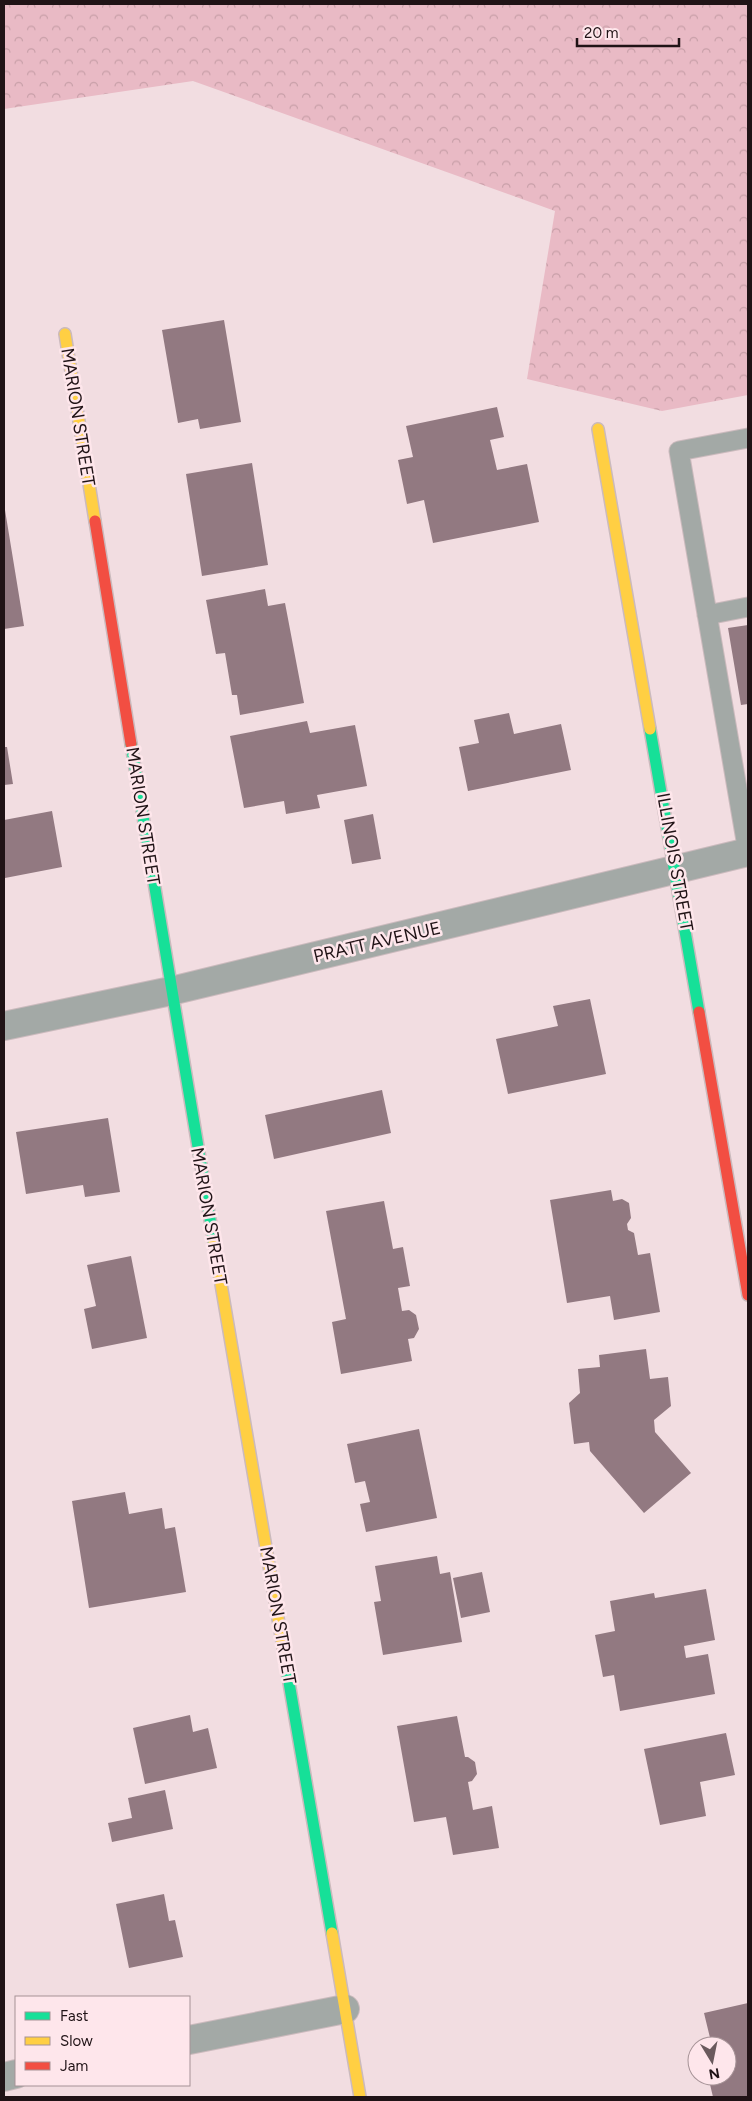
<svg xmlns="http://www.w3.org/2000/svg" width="752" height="2101" viewBox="0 0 752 2101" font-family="Figtree,sans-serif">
<defs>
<pattern id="forest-crowns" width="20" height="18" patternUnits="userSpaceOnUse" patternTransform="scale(1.25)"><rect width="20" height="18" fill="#e9bac5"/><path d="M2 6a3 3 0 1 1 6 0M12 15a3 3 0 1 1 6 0" fill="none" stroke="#c89fa8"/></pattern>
</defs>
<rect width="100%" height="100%" fill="#f2dde1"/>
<path fill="url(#forest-crowns)" d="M4,4H748V395L662,411L527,379L555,211L193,81L4,109Z"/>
<path fill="#927981" d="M224,320L241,422L200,429L198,419L178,423L162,330Z
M497,407L504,437L490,440L497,470L527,464L539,522L433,543L424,500L407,504L398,460L413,457L406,426Z
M252,463L268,565L202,576L186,474Z
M5,510L24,626L4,629V511Z
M265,589L268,606L285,603L304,703L240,715L237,695H232L225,653L216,654L206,600Z
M748,625V704L741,705L728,628Z
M509,713L514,734L561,724L571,770L468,791L459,747L479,743L474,720Z
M307,721L310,733L355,725L367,786L317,795L320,808L286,814L284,801L244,808L230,736Z
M4,747H7L13,784L4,785Z
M52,811L62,867L5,878L4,820Z
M373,814L381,859L352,864L344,820Z
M590,999L606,1074L508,1094L496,1039L558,1026L553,1006Z
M382,1090L391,1133L274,1159L265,1115Z
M108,1118L120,1192L85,1197L83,1185L26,1194L16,1132Z
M611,1190L613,1201L622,1199L629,1203L631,1218L627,1224L628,1230L634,1233L638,1255L650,1253L660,1312L614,1320L610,1296L567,1303L550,1200Z
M384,1201L393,1249L403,1247L410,1286L398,1288L402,1311L409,1310L416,1315L419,1329L414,1338L408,1339L412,1361L341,1374L332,1322L346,1319L326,1211Z
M131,1256L147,1338L92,1349L84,1309L96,1306L87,1265Z
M646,1349L650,1379L668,1377L671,1406L654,1420L655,1432L691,1473L644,1513L590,1451L589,1442L574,1444L569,1403L580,1393L578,1369L600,1367L599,1355Z
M419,1429L437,1518L366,1532L360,1504L370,1502L365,1481L355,1483L347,1444Z
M125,1492L129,1514L162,1508L165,1529L175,1527L186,1592L89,1608L72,1501Z
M437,1556L440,1574L450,1572L462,1642L383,1655L374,1602L381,1601L375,1566Z
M482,1572L490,1612L461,1618L453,1578Z
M706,1589L715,1640L684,1646L686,1658L708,1654L715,1694L620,1711L614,1675L603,1677L595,1635L615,1631L610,1601L654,1593L655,1598Z
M190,1715L193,1732L208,1728L217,1768L145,1784L133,1728Z
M457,1716L465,1757H468L475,1762L477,1774L472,1781L468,1782L473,1810L492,1806L499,1848L453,1855L446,1817L414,1822L397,1726Z
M726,1733L735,1775L700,1782L706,1816L660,1825L644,1749Z
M165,1790L173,1829L112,1842L108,1823L132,1818L128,1798Z
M164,1894L169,1921L175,1920L183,1957L129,1968L116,1904Z
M748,2003V2097H713L708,2076H727V2046H712L704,2013Z"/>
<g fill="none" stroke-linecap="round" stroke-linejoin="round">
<g stroke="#cbbabd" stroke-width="21">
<path id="lane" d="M707,615L748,607
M748,852L679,451L748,438"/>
</g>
<g stroke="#cbbabd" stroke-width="30">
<path id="street" d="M4,1026L171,991L748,852
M189,2040L345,2009
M4,2077L16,2074"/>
</g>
<g stroke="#cbbabd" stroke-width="14">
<path id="fast" d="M650,729L699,1012
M131,744L214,1243
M286,1665L332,1933"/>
</g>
<g stroke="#cbbabd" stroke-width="14">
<path id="slow" d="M65,334L95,521
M598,429L650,729
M214,1243L286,1665
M332,1933L360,2097"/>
</g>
<g stroke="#cbbabd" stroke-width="14">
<path id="jam" d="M95,521L131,744
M699,1012L748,1295"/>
</g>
<use href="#lane" stroke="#a3a9a6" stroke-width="19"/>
<use href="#street" stroke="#a3a9a6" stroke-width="28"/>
<use href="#fast" stroke="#16e098" stroke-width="11"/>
<use href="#slow" stroke="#ffcf43" stroke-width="11"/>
<use href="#jam" stroke="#f24e42" stroke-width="11"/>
</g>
<g text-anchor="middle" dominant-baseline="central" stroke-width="5" stroke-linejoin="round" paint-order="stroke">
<g font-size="18" fill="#201316" stroke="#fee6eb">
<text transform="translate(78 417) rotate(81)">MARION STREET</text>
<text transform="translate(143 816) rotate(81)">MARION STREET</text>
<text transform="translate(675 862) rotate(80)">ILLINOIS STREET</text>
<text transform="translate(377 942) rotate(-13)">PRATT AVENUE</text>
<text transform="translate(209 1216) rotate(80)">MARION STREET</text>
<text transform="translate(278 1615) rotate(80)">MARION STREET</text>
</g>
</g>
<rect width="752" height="2101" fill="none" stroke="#201316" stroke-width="10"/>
<rect x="15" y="1996" width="175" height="90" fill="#fee6eb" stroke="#a59296"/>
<rect x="25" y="2012" width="25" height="8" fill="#16e098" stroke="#a59296"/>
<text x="60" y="2021" font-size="15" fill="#201316">Fast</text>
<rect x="25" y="2037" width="25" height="8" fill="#ffcf43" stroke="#a59296"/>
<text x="60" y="2046" font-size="15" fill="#201316">Slow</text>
<rect x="25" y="2062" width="25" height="8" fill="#f24e42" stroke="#a59296"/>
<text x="60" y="2071" font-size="15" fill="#201316">Jam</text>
<g transform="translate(712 2061) rotate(170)"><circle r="24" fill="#fee6eb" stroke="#a59296"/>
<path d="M0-4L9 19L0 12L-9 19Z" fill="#6a5a5d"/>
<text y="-8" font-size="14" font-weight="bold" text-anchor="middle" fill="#201316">N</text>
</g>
<path d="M577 38v8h102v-8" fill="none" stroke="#201316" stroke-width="2.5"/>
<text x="584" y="38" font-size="15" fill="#201316" stroke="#fee6eb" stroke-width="4" paint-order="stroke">20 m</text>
</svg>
